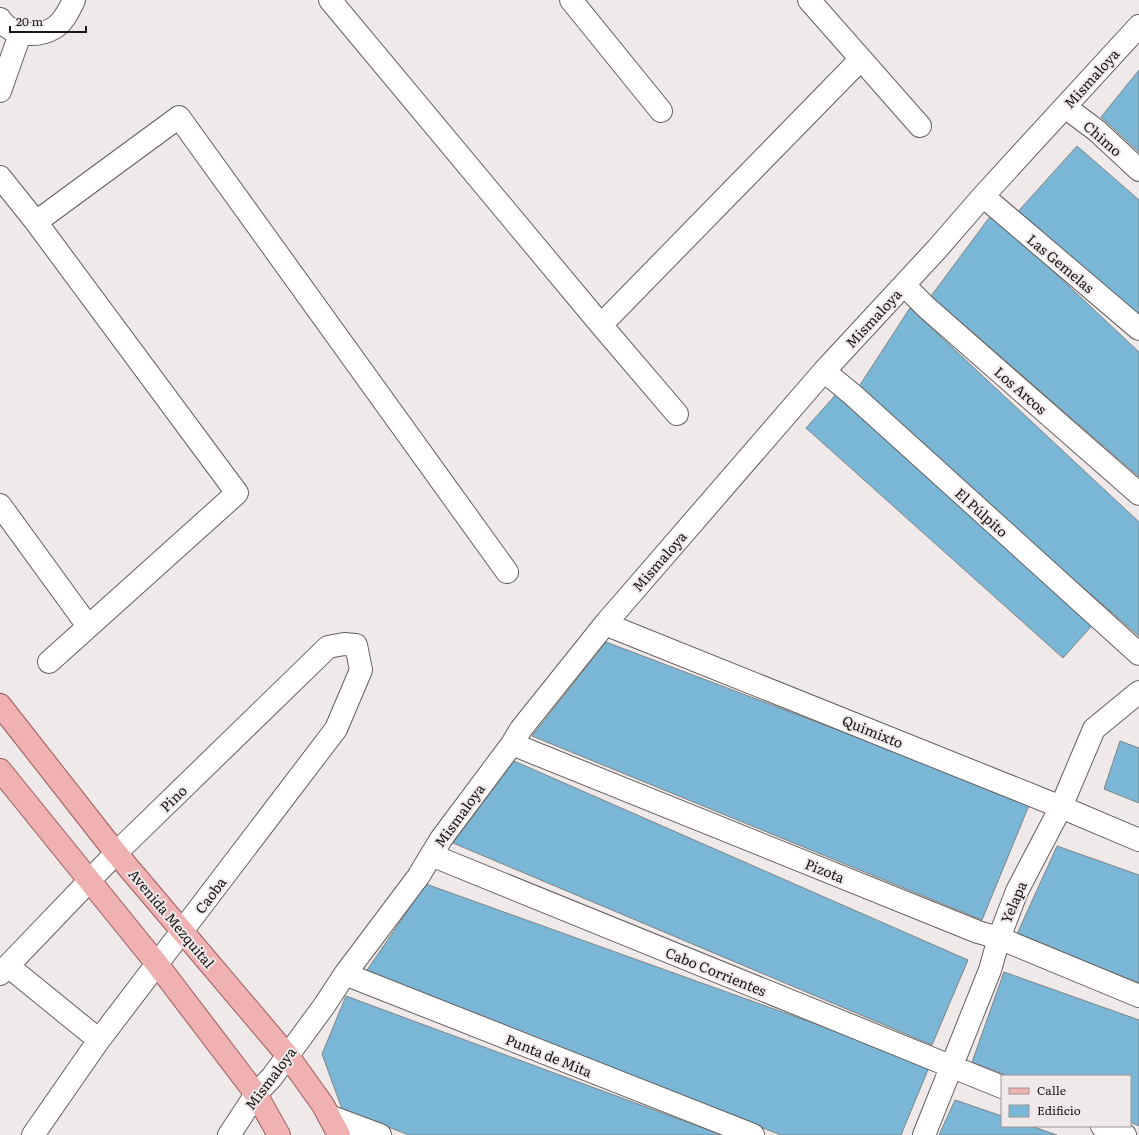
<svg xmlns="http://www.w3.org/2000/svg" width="1139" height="1135" viewBox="0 0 1139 1135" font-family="Literata,serif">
<rect width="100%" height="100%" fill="#f0e9e9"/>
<path fill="#7ab6d6" stroke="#808487" d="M1139,70V152L1101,117Z
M1077,146L1139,200V320L1014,216Z
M992,214L1139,352V477L931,296Z
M910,308L1139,522V636L856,391Z
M839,391L1096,621L1063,658L806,428Z
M606,642L1030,803L982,920L532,736Z
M1120,741L1139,748V803L1104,789Z
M514,761L968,960L932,1045L453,843Z
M1057,846L1139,875V983L1017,934Z
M426,884L930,1065L901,1135H781L365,973Z
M1004,972L1139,1020V1126L1130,1122V1076H1008L972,1062Z
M346,996L722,1135H409L342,1109L322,1054Z
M955,1100L1002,1116V1126H1031L1057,1135H939Z"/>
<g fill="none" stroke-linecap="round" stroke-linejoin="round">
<g stroke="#655f5f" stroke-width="24">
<path id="minor" d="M330,0L601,325L677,414
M571,0L661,111
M809,0L920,126
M0,19C11,36 37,38 54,28C64,22 69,10 74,0
M0,91L20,34
M1065,107L1096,130L1139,170
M0,177L36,222L237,493L49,662
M983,196L1139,329
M36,222L179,117L507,572
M904,285L926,307L1139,494
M601,325L860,60
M824,371L853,395L1139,654
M0,505L88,626
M605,624L1061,807L1139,840
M512,744L978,932L999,938L1139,996
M431,855L1002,1087
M8,966L99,1040
M0,974L116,853L328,647L344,644L356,645L361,670L336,729L99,1040L33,1135
M345,974L753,1135
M329,1116L380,1135
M1102,1126L1125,1135
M229,1135L256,1094L272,1077L324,1006L345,974L418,877L441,839L512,744L521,729L605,624L824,371L937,249L983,196L1139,26
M924,1135L990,970L999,938L1017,891L1061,807L1094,729L1139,692"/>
</g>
<g stroke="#9d5959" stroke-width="24">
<path id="major" d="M0,705L116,853L288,1056L323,1105L339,1135
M0,770L157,964L256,1094L279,1135"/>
</g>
<use href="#minor" stroke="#fff" stroke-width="22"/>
<use href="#major" stroke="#efb1b1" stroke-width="22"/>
</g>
<g text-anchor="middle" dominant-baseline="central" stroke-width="4" stroke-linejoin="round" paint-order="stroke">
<g font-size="14" fill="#181616" stroke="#f0e9e9">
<text transform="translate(1091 78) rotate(-48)">Mismaloya</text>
<text transform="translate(1103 138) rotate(41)">Chimo</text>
<text transform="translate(1061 263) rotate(40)">Las Gemelas</text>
<text transform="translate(873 318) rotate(-47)">Mismaloya</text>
<text transform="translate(1021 390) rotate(41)">Los Arcos</text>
<text transform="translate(982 512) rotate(42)">El Púlpito</text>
<text transform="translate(659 561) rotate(-49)">Mismaloya</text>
<text transform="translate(873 731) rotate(22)">Quimixto</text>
<text transform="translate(173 798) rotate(-44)">Pino</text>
<text transform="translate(459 815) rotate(-54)">Mismaloya</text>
<text transform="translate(825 870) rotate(22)">Pizota</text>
<text transform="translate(210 895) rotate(-53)">Caoba</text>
<text transform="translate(1013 902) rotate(-67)">Yelapa</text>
<text transform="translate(172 918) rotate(50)">Avenida Mezquital</text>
<text transform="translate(716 971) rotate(22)">Cabo Corrientes</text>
<text transform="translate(549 1055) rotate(22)">Punta de Mita</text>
<text transform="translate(270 1078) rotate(-53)">Mismaloya</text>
</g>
</g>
<rect x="1001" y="1075" width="130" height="52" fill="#f0e9e9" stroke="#9a9595"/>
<rect x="1009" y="1088" width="20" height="6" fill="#efb1b1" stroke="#9a9595"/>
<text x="1037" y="1095" font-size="12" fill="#181616">Calle</text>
<rect x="1009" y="1105" width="20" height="12" fill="#7ab6d6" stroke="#9a9595"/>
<text x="1037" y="1115" font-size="12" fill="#181616">Edificio</text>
<path d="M10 26v6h76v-6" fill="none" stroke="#181616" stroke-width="2"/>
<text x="16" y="26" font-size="12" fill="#181616" stroke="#f0e9e9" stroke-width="3" paint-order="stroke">20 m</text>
</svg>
